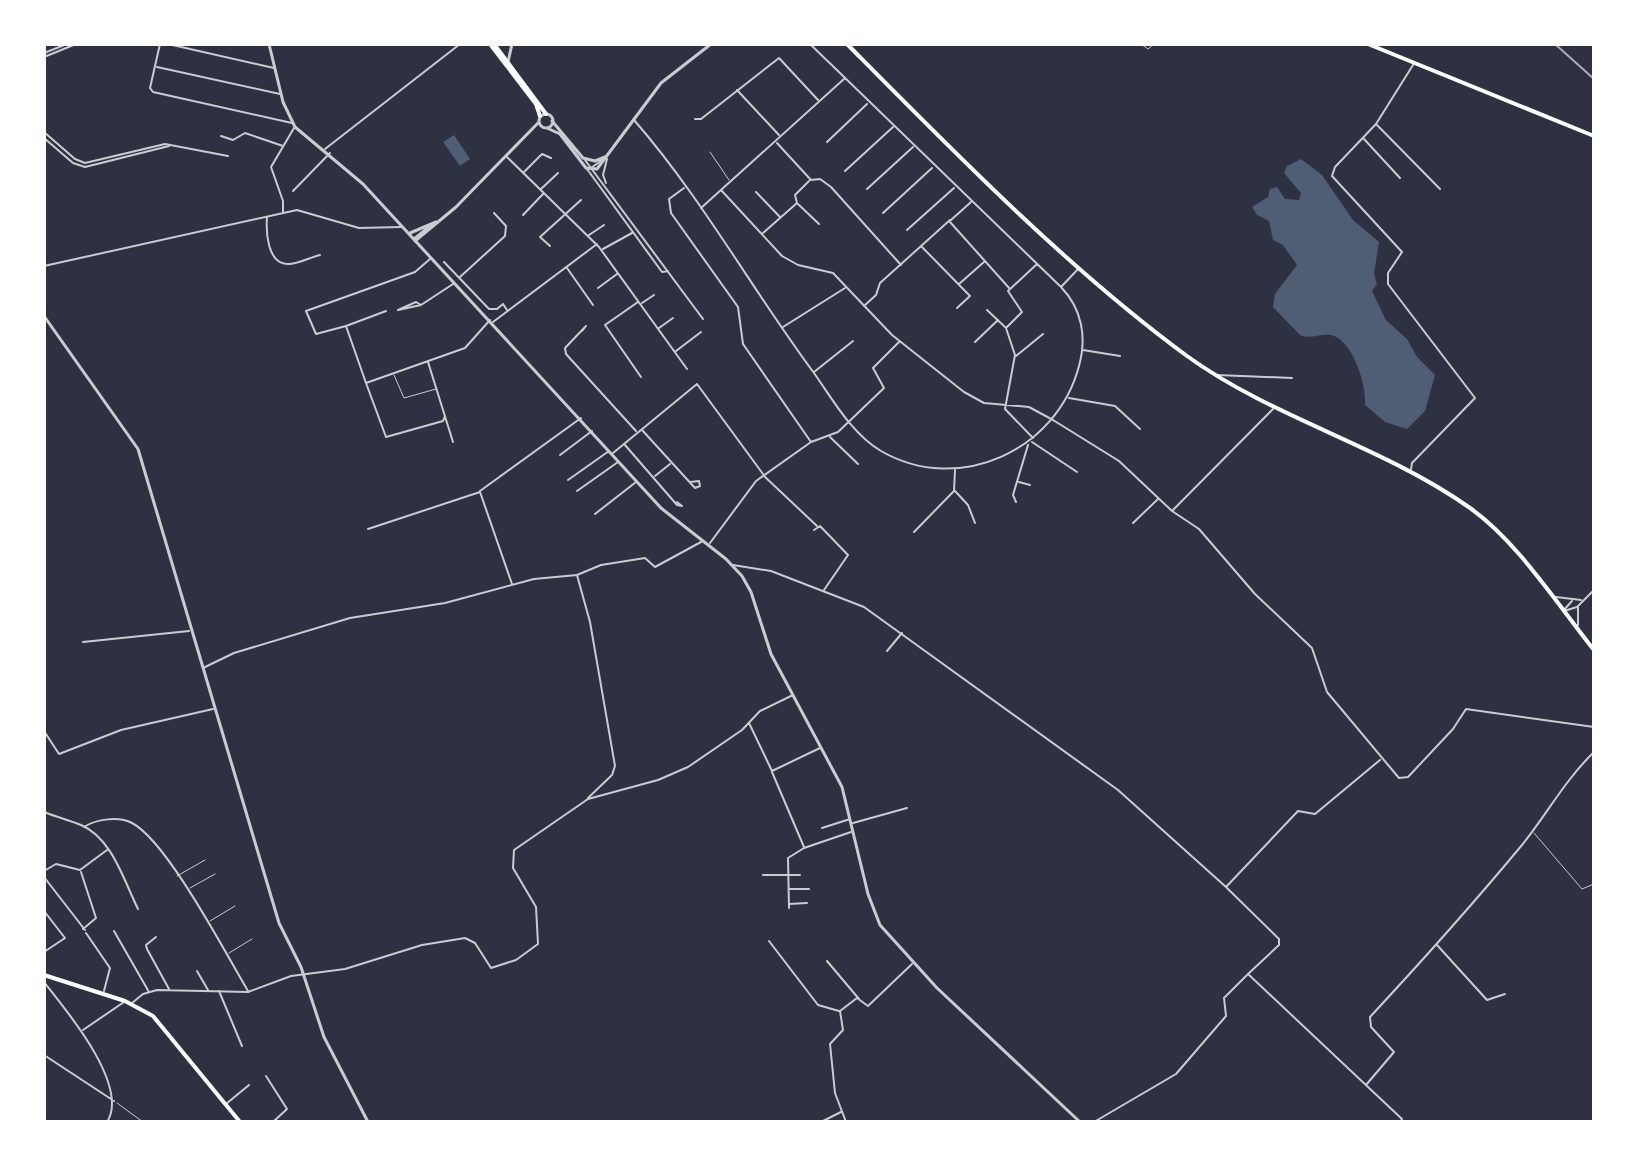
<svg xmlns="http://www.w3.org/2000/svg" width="1638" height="1166" viewBox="0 0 1638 1166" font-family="Literata,serif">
<rect width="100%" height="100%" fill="#2d3142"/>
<path fill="#4f5d75" d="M454,135L470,159L460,166L443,142Z
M1301,159L1322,175L1353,220L1379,242L1374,274L1377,284L1372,291L1386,320L1407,339L1417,357L1435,375L1425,411L1407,429L1385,422L1365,405C1367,386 1353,340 1331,335C1320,333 1311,340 1300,335L1273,307L1275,294L1297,265L1283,245L1273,240L1269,221L1257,215L1252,207L1268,197L1270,189L1277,187L1285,199L1299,200L1301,193L1284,173L1287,166Z"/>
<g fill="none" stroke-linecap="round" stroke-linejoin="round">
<path stroke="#caccd0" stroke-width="1" d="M1141,44L1148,49L1154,44
M710,152L729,180
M394,375L404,398L436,389
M1534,833L1582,889L1594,884
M177,876L205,860
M190,888L215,874
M210,921L235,906
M229,953L252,939
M117,1103L143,1122"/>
<path stroke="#caccd0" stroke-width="2" d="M737,90L779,135
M695,119H701L779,58L818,100
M951,220L971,202
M655,476L670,464
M764,476L817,526
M887,651L902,633"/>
<path stroke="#caccd0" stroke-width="2" d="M52,44L53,45
M160,44L150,88L153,92L292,123
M168,44L274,68
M44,53L67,44
M44,57L76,44
M157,67L280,94
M634,120C702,198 753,291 814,373C833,400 852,434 881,451C959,496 1057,450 1079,366C1087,337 1082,309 1061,287L810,44
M1377,125L1440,189
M44,132L75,159L85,163L165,144L228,156
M221,136L233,140L245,133L283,146
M44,138L73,163L85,167L169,146
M1364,139L1400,178
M827,142L867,104
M777,143L811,180L820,179L831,187L901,265
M325,149L460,44
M507,157L599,247L687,369
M585,160L703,319
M591,168L602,160
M587,169L662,272L668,271
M845,171L893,127
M524,172L542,154L551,158
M606,183L603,175L607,159
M684,188L669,199L671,213L738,307L743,344L811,442L756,481L710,543
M541,189L558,173
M867,189L913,147
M721,190L782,256L798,265L833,273L892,335L964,392L984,403L1029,407L1053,420L1119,461L1172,511L1199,529L1255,594L1312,648L1327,692L1399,778L1408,777L1453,729L1466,709L1594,727
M293,191L330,153
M756,192L780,217
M798,204L819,224
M701,208L844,79
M283,212V201L271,167L294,128
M883,213L932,168
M523,215L543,194
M267,218C266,231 267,263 287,264C296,265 311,257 320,255
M950,222L1010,289
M907,230L954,188
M763,233L797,203L795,195L809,181
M589,235L604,225
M550,246L540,237L581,200
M922,247L970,296L957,308
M603,249L632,233
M444,262L489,309H497L503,304L507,310
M44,266L297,210L359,228L401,227
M567,268L593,305
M460,277L505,236L506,226L494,213
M959,284L984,262
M1061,287L1079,268
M598,288L617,274
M638,302L605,325L641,377
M642,303L654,295
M421,305L416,302L398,310L421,305L453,284
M864,306L876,295L880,283L950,220
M987,310L1005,327
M386,311L346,326L366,383L465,348L490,320
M493,322L597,244
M346,326L316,334L306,311L415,272L430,259
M783,327L845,288
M659,328L673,318
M582,331L586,326L565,348L566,354L636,431
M975,342L998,320
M1083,350L1120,356
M676,351L701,332
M1016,356L1043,334
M428,362L453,442
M814,372L853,341
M1217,375L1292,378
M366,383L386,437L443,421L445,416
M1069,398L1115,406L1140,429
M642,430L695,488L700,486L699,481L690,482
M830,437L858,464
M1033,438L1005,409L1015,355L1006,328L1022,312L1008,291L1037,264
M811,442L838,432L884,388L873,368L899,342
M1032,442L1077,472
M625,445L677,505L682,506L677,502
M613,453L697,384L763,474
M560,455L592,431
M1411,469L1412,463L1475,398L1388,284V273L1402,252L1332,176L1335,167L1376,124L1413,65
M568,480L609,451
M1019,482L1030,485
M480,491L581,418
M577,491L618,462
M955,491L968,505L975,523
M1016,502L1013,495L1028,445
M1173,510L1273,409
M595,514L636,482
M1133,523L1158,499
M368,529L480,492L512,584
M814,530L820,526L848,555L824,590
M914,532L954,491L955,470
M733,565L771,571L864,607L1118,790L1226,887L1298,811L1315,814L1380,760
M577,575L590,622L615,766L612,775L588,798
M1556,597L1581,600
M1563,611L1572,601
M1564,611L1577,607
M1578,625V606L1594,590
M83,642L189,631
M203,668L234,653L350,618L445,603L534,579L577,575L601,565L645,558L655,567L701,542
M749,723L772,771L820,748
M44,731L59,754L121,730L213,709
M772,772L804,847
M44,812C56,817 69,820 81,825C112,838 124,881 138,909
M853,823L907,808
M84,827C96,819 119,816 132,823C167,841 226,954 248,991
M822,828L850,819
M44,871L56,864L80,870L107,850
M81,872L96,918L83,929
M763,875H800
M44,877L85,930
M1227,888L1279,939V945L1248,974L1402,1119L1400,1122
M790,889H809
M789,904L807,903
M789,908L788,858L804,848L851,832
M44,911L65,938L44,952
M114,931L149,992
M86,933L110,968L104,991
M156,937L146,945L147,949L169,989
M769,941L818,1005L839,1011
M1437,945L1487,1000L1505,994
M827,961L859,999
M197,971L208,990
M44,982C67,1011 130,1086 107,1122
M219,991L242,1046
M132,1003L143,994L157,990L248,992L291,976L345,969L422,945L465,938L475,943L491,968L516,960L538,944L536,907L513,868L514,850L588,799L658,780L688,767L742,730L760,711L793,695
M83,1030L124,1002
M44,1055L114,1101
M266,1076L287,1109L273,1122
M1366,1085L1394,1052L1371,1027L1370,1017C1422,961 1473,904 1522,845C1547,814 1565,780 1594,752
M226,1104L249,1085
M821,1122L841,1112
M846,1122L835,1093L830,1044L843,1030L840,1011L857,998L868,1006L912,964
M1094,1122L1176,1074L1226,1016L1224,998L1247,975"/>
<path stroke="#caccd0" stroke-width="3" d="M269,44L283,102L295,127L363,184L661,508L726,559L742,576L751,592L771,654L842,787L868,894L880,925L937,988L1080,1122
M508,62L512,44
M539 121a7 7 0 1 1 14 0a7 7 0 1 1-14 0Z
M552,121L583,158L595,161L605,157
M547,128L560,134L586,168L597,169L661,83L711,44
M410,233L436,222
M414,239L429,227
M415,241L456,207L539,122
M44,316L138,449L279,923L301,967L324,1037L368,1122"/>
<path stroke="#fff" stroke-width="4" d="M490,44L536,104L540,116
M494,44L546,114
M1368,44L1594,136
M44,975L125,1001L153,1016L240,1122"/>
<path stroke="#fff" stroke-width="4" d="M847,44C952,150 1067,268 1187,356C1274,419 1383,446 1470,508C1517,541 1558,605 1594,650"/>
<path stroke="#abadb3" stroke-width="2" d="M1555,44L1594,79"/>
</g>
<rect width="1638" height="1166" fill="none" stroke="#ffffff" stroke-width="92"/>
</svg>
